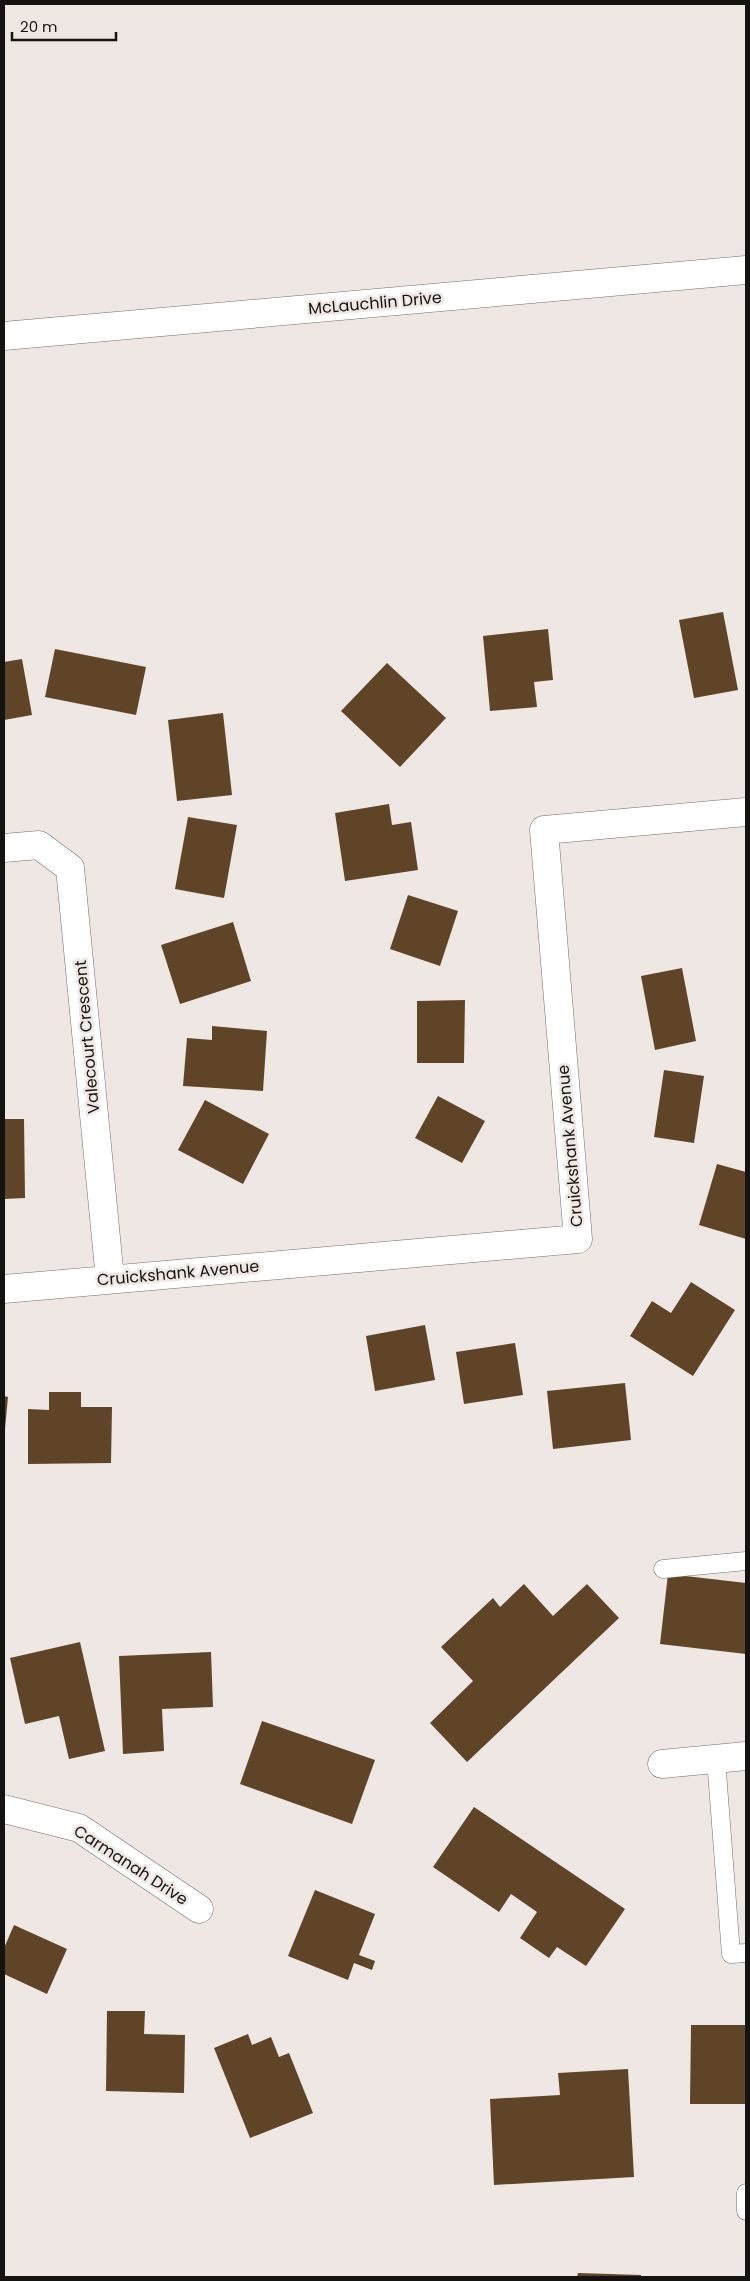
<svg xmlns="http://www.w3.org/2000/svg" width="750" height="2281" viewBox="0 0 750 2281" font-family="Poppins,sans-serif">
<rect width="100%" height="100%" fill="#efe7e4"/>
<path fill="#604428" d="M723,612L738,690L694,698L679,620Z
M548,629L553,680L534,682L537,707L490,711L483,636Z
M55,649L146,667L136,715L45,697Z
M22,659L32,715L4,720V662Z
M387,663L446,718L400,767L341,711Z
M223,713L232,795L177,801L168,720Z
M389,804L392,825L411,822L418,870L345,881L335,813Z
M188,817L237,825L224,898L175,889Z
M408,895L458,911L440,966L390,949Z
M233,922L251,981L180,1004L161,945Z
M682,968L696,1041L655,1050L641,976Z
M465,1000L464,1063H417V1001Z
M212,1026L267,1031L263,1091L183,1086L187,1038L212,1040Z
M664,1070L704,1076L694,1143L654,1137Z
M438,1096L485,1121L462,1163L415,1138Z
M205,1100L269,1134L243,1184L178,1150Z
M4,1119H24L25,1198L4,1199Z
M717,1164L746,1172V1239L699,1225Z
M691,1282L735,1310L693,1376L630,1336L652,1301L671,1313Z
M425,1325L435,1380L375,1391L366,1336Z
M515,1343L523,1395L464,1404L456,1352Z
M625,1383L631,1440L553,1449L547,1391Z
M49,1392H81V1407H112L111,1463L28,1464V1409L49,1410Z
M4,1396L8,1397L5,1429H4Z
M668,1574L746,1583V1654L660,1644Z
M524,1584L553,1616L587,1584L619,1618L467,1762L430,1723L473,1681L441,1647L493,1598L500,1607Z
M80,1642L105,1751L69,1759L59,1716L25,1724L10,1658Z
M211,1652L213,1707L162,1709L164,1751L123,1754L119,1656Z
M262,1721L375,1760L352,1824L240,1784Z
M474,1807L625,1909L586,1966L557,1947L549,1958L520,1938L537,1912L511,1894L499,1912L433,1867Z
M315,1890L375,1914L359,1955L375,1961L372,1970L354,1963L348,1980L288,1956Z
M14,1925L67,1949L47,1994L4,1974V1948Z
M107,2011H145L144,2034L185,2035L184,2093L106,2091Z
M691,2025H746V2104H690Z
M248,2034L252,2045L271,2037L279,2057L289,2053L313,2113L250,2138L214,2048Z
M628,2069L634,2177L494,2185L490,2099L560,2095L558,2073Z
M578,2273L641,2275V2277H577Z"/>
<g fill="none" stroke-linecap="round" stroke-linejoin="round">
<g stroke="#756e6b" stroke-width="19">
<path id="service" d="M663,1569L746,1561
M716,1759L731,1954L746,1953
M746,2193V2211"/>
</g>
<g stroke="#756e6b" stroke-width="29">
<path id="minor" d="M4,336L746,270
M4,848L39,845L70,868L110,1279
M4,1289L578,1239L544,830L746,812
M662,1764L746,1756
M4,1809L79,1828L199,1909"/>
</g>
<use href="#service" stroke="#fff" stroke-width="18"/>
<use href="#minor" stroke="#fff" stroke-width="28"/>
</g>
<g text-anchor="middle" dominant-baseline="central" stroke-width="5" stroke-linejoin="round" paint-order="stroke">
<g font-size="16" fill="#151311" stroke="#efe7e4">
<text transform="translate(375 303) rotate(-5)">McLauchlin Drive</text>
<text transform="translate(87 1037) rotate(-95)">Valecourt Crescent</text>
<text transform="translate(570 1146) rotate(-95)">Cruickshank Avenue</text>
<text transform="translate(178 1273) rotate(-5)">Cruickshank Avenue</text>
<text transform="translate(131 1865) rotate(33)">Carmanah Drive</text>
</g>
</g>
<rect width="750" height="2281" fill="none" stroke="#151311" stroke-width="10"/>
<path d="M12 32v8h104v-8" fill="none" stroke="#151311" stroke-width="2.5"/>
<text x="20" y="32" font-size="15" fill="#151311" stroke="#efe7e4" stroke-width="4" paint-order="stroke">20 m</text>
</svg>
